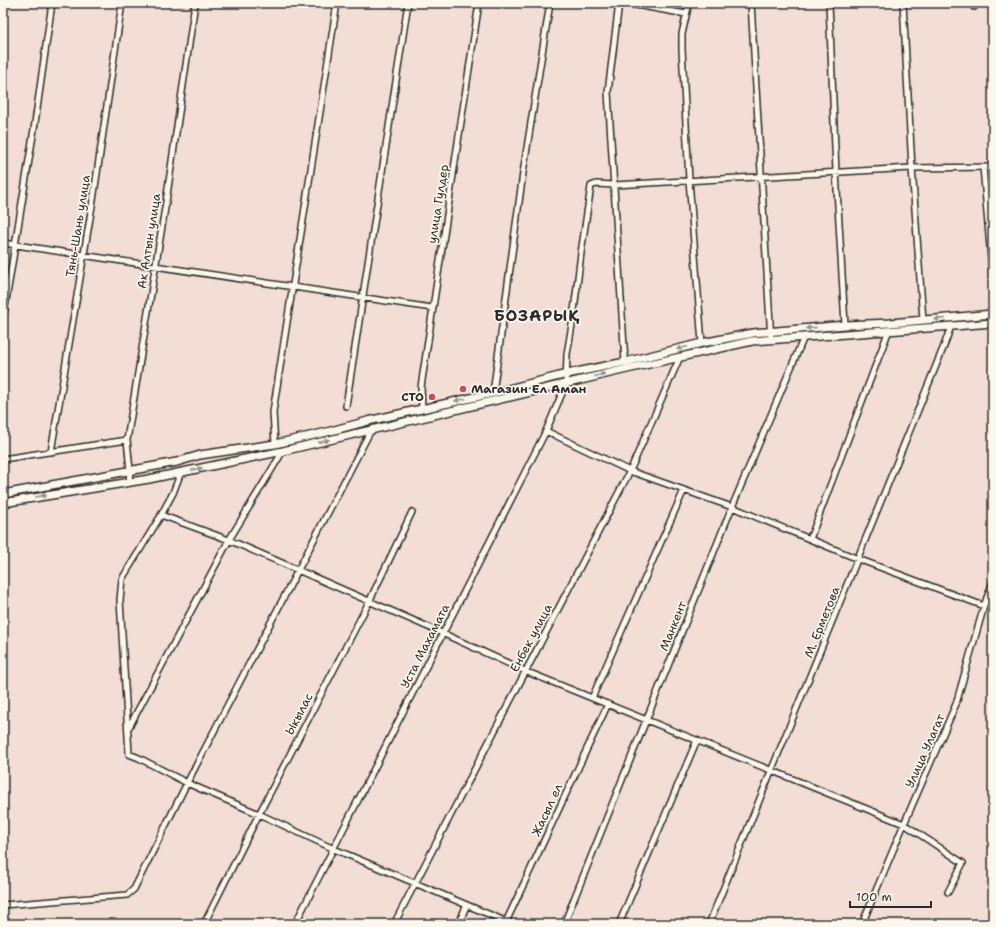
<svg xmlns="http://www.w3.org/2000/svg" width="996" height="927" viewBox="0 0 996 927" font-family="'Shantell Sans',sans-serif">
<rect width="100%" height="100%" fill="#f3ded5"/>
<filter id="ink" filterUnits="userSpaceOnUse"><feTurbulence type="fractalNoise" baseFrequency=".025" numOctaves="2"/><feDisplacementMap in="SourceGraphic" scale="8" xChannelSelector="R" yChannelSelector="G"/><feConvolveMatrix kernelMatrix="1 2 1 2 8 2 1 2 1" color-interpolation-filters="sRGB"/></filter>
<g filter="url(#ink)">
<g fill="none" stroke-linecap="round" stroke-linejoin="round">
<g stroke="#2b2b2b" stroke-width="8">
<path id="minor" d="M619,3L608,92L625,362
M625,3L686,14
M689,3L682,34V49L689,180L702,343
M751,3L771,340
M829,3L836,172L845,325
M903,3L912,168L923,320
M974,7V3
M983,167L993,282
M3,243L432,308
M3,319L35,123L52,3
M493,393L523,173L550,3
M346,406L408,3
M422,409L421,387L479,3
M546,431L630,471L732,507L858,559L984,606
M275,444L273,412L337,3
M51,452L94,194L122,3
M3,459L127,440
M181,472L173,493L160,517L122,579L120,600L129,754L139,758L187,783L259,814L334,849L512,924
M129,482L130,470L127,440L166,202L195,3
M161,515L229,540L442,633L525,671L904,824L963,863L948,892
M810,539L889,330
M987,597L993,600
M592,698L684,490
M129,727L229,540L283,451
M3,905L127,895L134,889L187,783L371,430
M204,924L259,814L369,602L412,512
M295,924L546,431L566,384L567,354L573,319L581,253L591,186L596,184L614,185L912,168L993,167
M394,924L630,471L680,357
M459,924L466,906
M505,924L608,704
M564,924L732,507L804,337
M619,924L697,740
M709,924L944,346L951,326
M862,924L904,824L956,704L984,606L993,582"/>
</g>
<g stroke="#2b2b2b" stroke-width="10">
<path id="secondary" d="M3,494L177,462L200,455L275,444L327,432L368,421L493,393L567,374L625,362L702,343L753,333L845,325L890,323L993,314
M3,503L149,479L283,451L627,369L752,341L993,323"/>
</g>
<use href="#minor" stroke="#fbf7ec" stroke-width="5"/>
<use href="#secondary" stroke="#fbf7ec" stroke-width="7"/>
</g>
<defs><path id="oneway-solid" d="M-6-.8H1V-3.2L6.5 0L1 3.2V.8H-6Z"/></defs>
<g fill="#93918c">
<use href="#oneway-solid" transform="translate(940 319) rotate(175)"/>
<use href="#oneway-solid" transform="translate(811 328) rotate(175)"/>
<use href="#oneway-solid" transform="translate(682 348) rotate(166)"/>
<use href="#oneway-solid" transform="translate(600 375) rotate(-14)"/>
<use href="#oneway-solid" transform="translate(460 400) rotate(168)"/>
<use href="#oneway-solid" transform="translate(324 441) rotate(-13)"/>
<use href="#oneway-solid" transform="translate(197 469) rotate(-12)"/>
<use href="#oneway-solid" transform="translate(41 496) rotate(-9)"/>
</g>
</g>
<g fill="#d1495b" stroke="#fbf7ec" stroke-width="1.5">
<circle cx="463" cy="389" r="4"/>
<circle cx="432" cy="397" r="4"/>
</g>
<g text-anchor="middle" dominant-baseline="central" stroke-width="3.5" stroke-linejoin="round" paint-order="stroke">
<g font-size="12" fill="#2b2b2b" stroke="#fbf7ec">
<text transform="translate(438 204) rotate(-81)">улица Гулдер</text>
<text transform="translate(78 226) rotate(-81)">Тянь-Шань улица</text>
<text transform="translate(149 241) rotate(-81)">Ак Алтын улица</text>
<text transform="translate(822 622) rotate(-68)">М. Ерметова</text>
<text transform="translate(673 626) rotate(-68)">Манкент</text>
<text transform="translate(531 638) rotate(-62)">Енбек улица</text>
<text transform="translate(425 646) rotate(-63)">Уста Махамата</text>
<text transform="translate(299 714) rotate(-62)">Ыкылас</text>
<text transform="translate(925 751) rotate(-66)">Улица Улагат</text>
<text transform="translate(547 810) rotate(-65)">Жасыл ел</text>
</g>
<g font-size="12" font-weight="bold" fill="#2b2b2b" stroke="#fbf7ec" text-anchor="start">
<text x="471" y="389">Магазин Ел Аман</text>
<text x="424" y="397" text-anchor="end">СТО</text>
</g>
<g font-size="16" font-weight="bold" letter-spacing="1" fill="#2b2b2b" stroke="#fbf7ec">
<text x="537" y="315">БОЗАРЫҚ</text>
</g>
</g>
<rect width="996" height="927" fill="none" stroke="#fbf7ec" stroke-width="16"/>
<rect x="8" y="8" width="980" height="911" fill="none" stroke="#2b2b2b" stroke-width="1.5" filter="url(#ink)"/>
<path d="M850 901v6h81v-6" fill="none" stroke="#2b2b2b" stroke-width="2"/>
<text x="856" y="901" font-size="12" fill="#2b2b2b" stroke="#fbf7ec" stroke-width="3" paint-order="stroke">100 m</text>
</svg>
